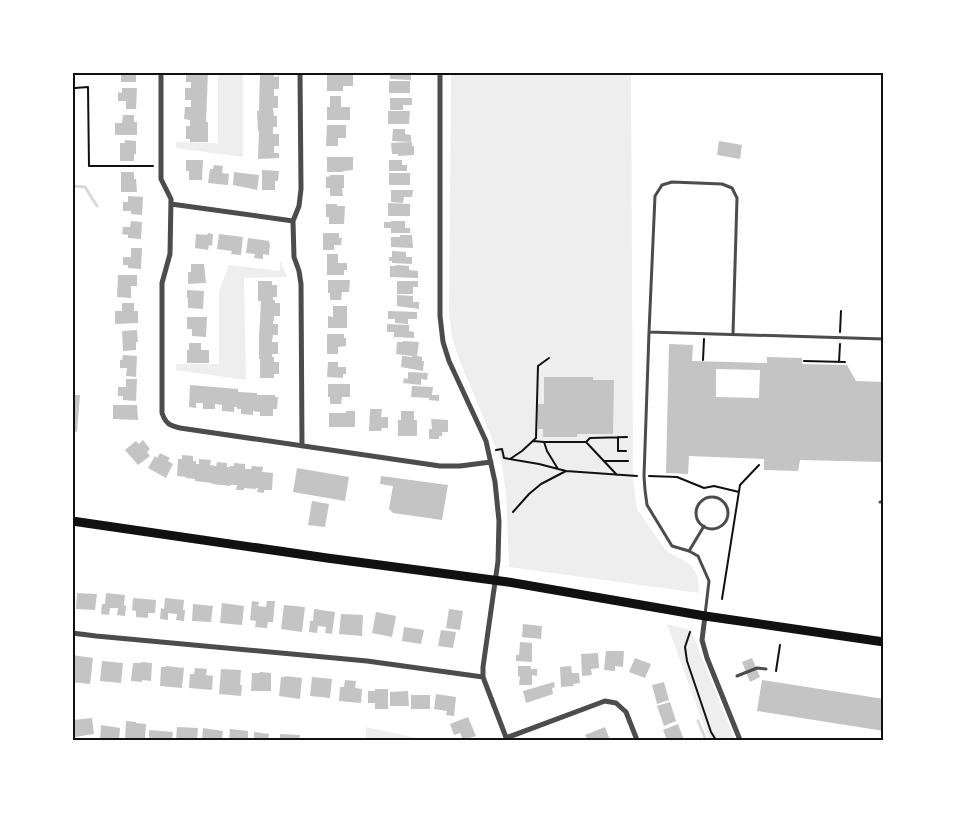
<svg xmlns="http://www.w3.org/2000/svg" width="956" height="813" viewBox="0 0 956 813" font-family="'IBM Plex Sans',sans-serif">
<rect width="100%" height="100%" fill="#fff"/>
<path fill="#eee" d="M218,73H243V157L176,148V142L218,143Z
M451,73H631L633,479L637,509L664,548C671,556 677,556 685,561C697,568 699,580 699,593L509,567L506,493L501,460L459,359L452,338L449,312Z
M280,260L287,277L244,278L246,380L176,370V364H219V291L229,265L280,271Z
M667,624L691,630L735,740H709Z
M366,727L426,740H366Z"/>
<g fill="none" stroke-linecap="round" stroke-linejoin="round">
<path stroke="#d9d9d9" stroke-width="3" d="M72,186L85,187L97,206
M698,721L706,740"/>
</g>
<path fill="#c4c4c4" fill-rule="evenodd" d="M121,72H136V82H121Z
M186,72H208L206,122H208V142H190V139H186V126H190V120L184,119L185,107H191V100H185V88H191V82H186Z
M260,72H274V77L279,76V89H274V96H278V108H273L274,116H277V127H273V134H279V146H274V153H279V158L258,159L259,131H258L257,111H259Z
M327,72L353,73V86H343V91H327Z
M390,72H413V75H411V80L390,79Z
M389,81H410V93H389Z
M122,88H137L136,109H126V101H118V92L122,93Z
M330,96H341V107H350V120H327V107H330Z
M390,98H412V105H403V110H390Z
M388,111H410L409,124H388Z
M123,115H134V122H137V135H115V123H122Z
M327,125H346V138H338V146H326Z
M393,129H405V134L411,135V142L392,141Z
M125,140L136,141V154H134V161H120V143H125Z
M719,141L742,145L740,159L717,155Z
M412,142V146H414V155L398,156V154H392L391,143Z
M327,157H353V170L343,171V172H327Z
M186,160H203L202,180H189V171H186Z
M389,160H402V165H407V171H389Z
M214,165L223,166L222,173L229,174L228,185L208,183L210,169H213Z
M262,170L279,171L278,181H275V190H262Z
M121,172H134V179H136L137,192H121Z
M234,172L259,175L257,190L233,185Z
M389,173H410V185H389Z
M330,175H344V188H342L343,196H330V188H326V177L330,176Z
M391,190H413L412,197H404L403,203L391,202Z
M128,196L143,197L142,215L131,214V211H123V202H128Z
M388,203L410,204V216H388Z
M326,204H337V206H345L344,224H329V217H326Z
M131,221L142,222L141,239L128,238V235L122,234L123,227H130Z
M391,221H405V228H410V233H391V228H384V222H391Z
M208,233L213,234L212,246L209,245L208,250L195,248L196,234L207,235Z
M323,233H339V238H342L341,245H334V250H323Z
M219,234L243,237L241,255L231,254L232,251L217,249Z
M400,235H412L413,248L391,247V237H400Z
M248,238L269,241V243H270L269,255L263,254V259L254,258L255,254L246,253Z
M131,248H142L141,269L128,268V265H123V257H131Z
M392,251L406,252V257H412V264L392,263V261H389V257H392Z
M327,254H338V263H347V270H344V275H327Z
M191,264H204L206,283L188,284V272H191Z
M396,265L409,266V270L418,271V278L390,277V266H396Z
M118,275H137V286H131V298L117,297Z
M328,280H350L349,292H342L341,300H330V293H328Z
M258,281H272V285H277V297H273V300H275V303H280V316H274V321H273V324H278V335H273L272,342H278V354H272V357H274V362H279V374H274V378H260V359H259V338L261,301H258Z
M398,281H418V287H413V294H397V282Z
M187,290L204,291L203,309L188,308V298H187Z
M397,295L413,296V302H419V309L397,306Z
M122,303H134V311H138V323L115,324V311H122Z
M333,306H347V328H328V316L333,317Z
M388,311L417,312V319H408V324L395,323V319H388Z
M187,317H207L206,337L192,336V329H187Z
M387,324L409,325V331L414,332V338L394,337V332H387Z
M137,330L138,342H136V350L123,351L122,331Z
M327,334H344V338H346V346L338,347V354H327Z
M403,341L419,342L417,356L422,357V361H424L423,371L401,367L402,356L412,357V356L396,354L397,342H403Z
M189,343H201V350H209V363H187V350H189Z
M669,344L693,345L692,361L767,363V357L802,358V364L847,365L856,381L884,382V462L800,460L798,471L764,470V459L689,456L688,474L666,473ZM716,369L760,370L759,398L716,397Z
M123,355L137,356L136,377L126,376L127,368H120V360H122Z
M328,362H338V367H346V374H343V378L327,377Z
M408,372L428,373L427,380L421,379V385L403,383L404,378L408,379Z
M544,377H593V380H614L613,434H577V437H543V429H538V404H544Z
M126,379H137L136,401L123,400V396H118V387H126Z
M328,384H350V397H342L341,404H330V397H328Z
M190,385L238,389V392L257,393V395H275V397H278L277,409H273V416H260V412L253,411V415L241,414V409H237V407H234V412L222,411V405L215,404V409H203V403H196V408L189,407Z
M412,386L433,387L432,395H439V401L429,400V398L411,397Z
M72,395H80L77,432L72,431Z
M113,405H137L138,420L113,419Z
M370,409H382L381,417H388V428H382L381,431H369Z
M346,411H355V427H329V413H346Z
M401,411H414V420H417V436H398V420H401Z
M431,419L448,420V432H442V436H439V439H429V429H432Z
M143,440L150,449L147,452L150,456L138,465L125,450L136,441L139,444Z
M160,453L170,458L168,461L173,464L166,478L148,468L155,456L157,458Z
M182,455L193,456V461H196V464H199V459L211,460L210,465L216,466L217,462L227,463V467H229L230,466H234V463L245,464V469H251L252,466L263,467L262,472L273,473L272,490H264V493L257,492L258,488H256V489L244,488V490H236L237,485H230V486L212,484V483L195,481V479L186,478V477L177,476L178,459H182Z
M297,468L349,477L345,501L293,492Z
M381,476L448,485L442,520L393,513L389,509L393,486L380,484Z
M312,501L329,504L325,527L308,525Z
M77,593L97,594L95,610L76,609Z
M106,593L125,595L124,605L126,606L125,616L117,615L118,608H110L109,615L101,614L102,604H105Z
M133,598L156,600L155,613H148V618L136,617V611L132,610Z
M165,598L184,600L183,610H185L184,621L176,620L177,614L168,613V620L160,619L161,608L164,609Z
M252,601L259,602L258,606L266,607L267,601H275L273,622H268L267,628L255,627L256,621L250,620Z
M222,603L244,606L242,625L220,623Z
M193,604L213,606L211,622L192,621Z
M284,605L305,607L302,632L281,629Z
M314,609L335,612L332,634L325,633L326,627L318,626L317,633L309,632L310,621H313Z
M449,609L463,611L460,630L446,628Z
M376,612L396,616L392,637L372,633Z
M341,614L363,615L362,636L339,634Z
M523,624L542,626L541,639L522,637Z
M404,627L424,630L421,644L402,641Z
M441,630L456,632L453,648L438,646Z
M520,642L532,643V662L516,661V655H519Z
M606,651H624L623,667L615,666V671L604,670Z
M598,653L599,668L591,669L592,675L582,676L581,654Z
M72,655L93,658L90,684L72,682Z
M635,658L651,664L645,678L629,672Z
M752,658L760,677L750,682L742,662Z
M102,661L123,663L121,683L100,681Z
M141,662L152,663L151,681L142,680V682L131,681L133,663H141Z
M166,666L184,668L182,688L160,686L161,667H166Z
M518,666H531V669H537V676L532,675V685H519L520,676L518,677Z
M571,666L572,673H579L580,683L573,684L574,686L561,687L560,667Z
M195,668L207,669L206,675L213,676L212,690L189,688L190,674H194Z
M221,669L241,670L240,685H242L241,696L219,694Z
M260,672L271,673V691H251L252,673H260Z
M285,676L302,678L300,699L279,696L281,677H285Z
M312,677L332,679L330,698L310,696Z
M345,680L356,681L355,688L362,689L361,703L339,701L340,687H344Z
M762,680L884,699V731L757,711Z
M554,682L555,687L552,688L553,694L526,703L523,691Z
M664,682L669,700L657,704L652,685Z
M375,689H388V709H375V703H368V691H375Z
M408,691L409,706H390V692Z
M436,694L456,697L454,716L446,715L447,711L434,709Z
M411,695H430V709H411Z
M670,702L676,721L664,726L657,706Z
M468,717L476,736L463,740L460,733L454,735L450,724Z
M92,718L94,734L75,737L73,720Z
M126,721L136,722V723L146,724L145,740H125Z
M678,724L684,740H667L663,730Z
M101,725L120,728L119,740H100Z
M177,727L198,728L197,740H176Z
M605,727L610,740H588L585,735Z
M203,728L223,731L222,740H202Z
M230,729L248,731V740H229Z
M149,730L173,732L172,740H149Z
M254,732L269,734L268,740H254Z
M280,734L300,735L299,740H280Z"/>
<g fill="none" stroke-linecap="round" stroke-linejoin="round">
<path stroke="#111" stroke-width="2" d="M75,88L88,87L89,166H153
M840,332L841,311
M703,360L704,339
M804,361L845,362
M839,362L840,344
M618,437V451H626
M533,441L544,442L547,451L558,469
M544,442H586L590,438L627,437
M586,442L617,475
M496,450L502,449L504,458L539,464L566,471L637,476
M510,459L522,451L536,438L538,366L549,358
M604,461H628
M649,476L677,477L704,488L714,486L739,492
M513,512L529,494L541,484L566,471
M722,599L740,485L759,465
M690,632L685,647L687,661L711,732L716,740
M776,671L780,645"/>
<path stroke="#4c4c4c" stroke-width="3" d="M649,332L655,196L662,185L672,182L722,184L732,188L737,198L733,334
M696 513a16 16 0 1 1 32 0a16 16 0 1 1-32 0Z
M880,502H884
M689,551L704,526
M705,615L709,581L698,556L689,551L672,546L647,505L645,490L644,476L649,332L884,339
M737,676L757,668L766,669"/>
<path stroke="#4c4c4c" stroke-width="5" d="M161,72V179L171,199L170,254L162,283V413C166,424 169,425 180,428L440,466H460L491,462
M300,72L301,189L299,206L293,221L294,257L299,271L301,284L302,446
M440,72V316L443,342L449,361L486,441L495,482L499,521L498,561L483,667V677L507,740
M171,204L293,221
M705,616L702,640L707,658L740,740
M72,633L96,636L367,661L483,677
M506,738L605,701L616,703L626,712L637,740"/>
<path stroke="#111" stroke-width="9" d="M72,521L327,558L508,582L705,616L884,642"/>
</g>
<rect width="956" height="813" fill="none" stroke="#ffffff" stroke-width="148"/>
<rect x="74" y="74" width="808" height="665" fill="none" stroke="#111" stroke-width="2"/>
</svg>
